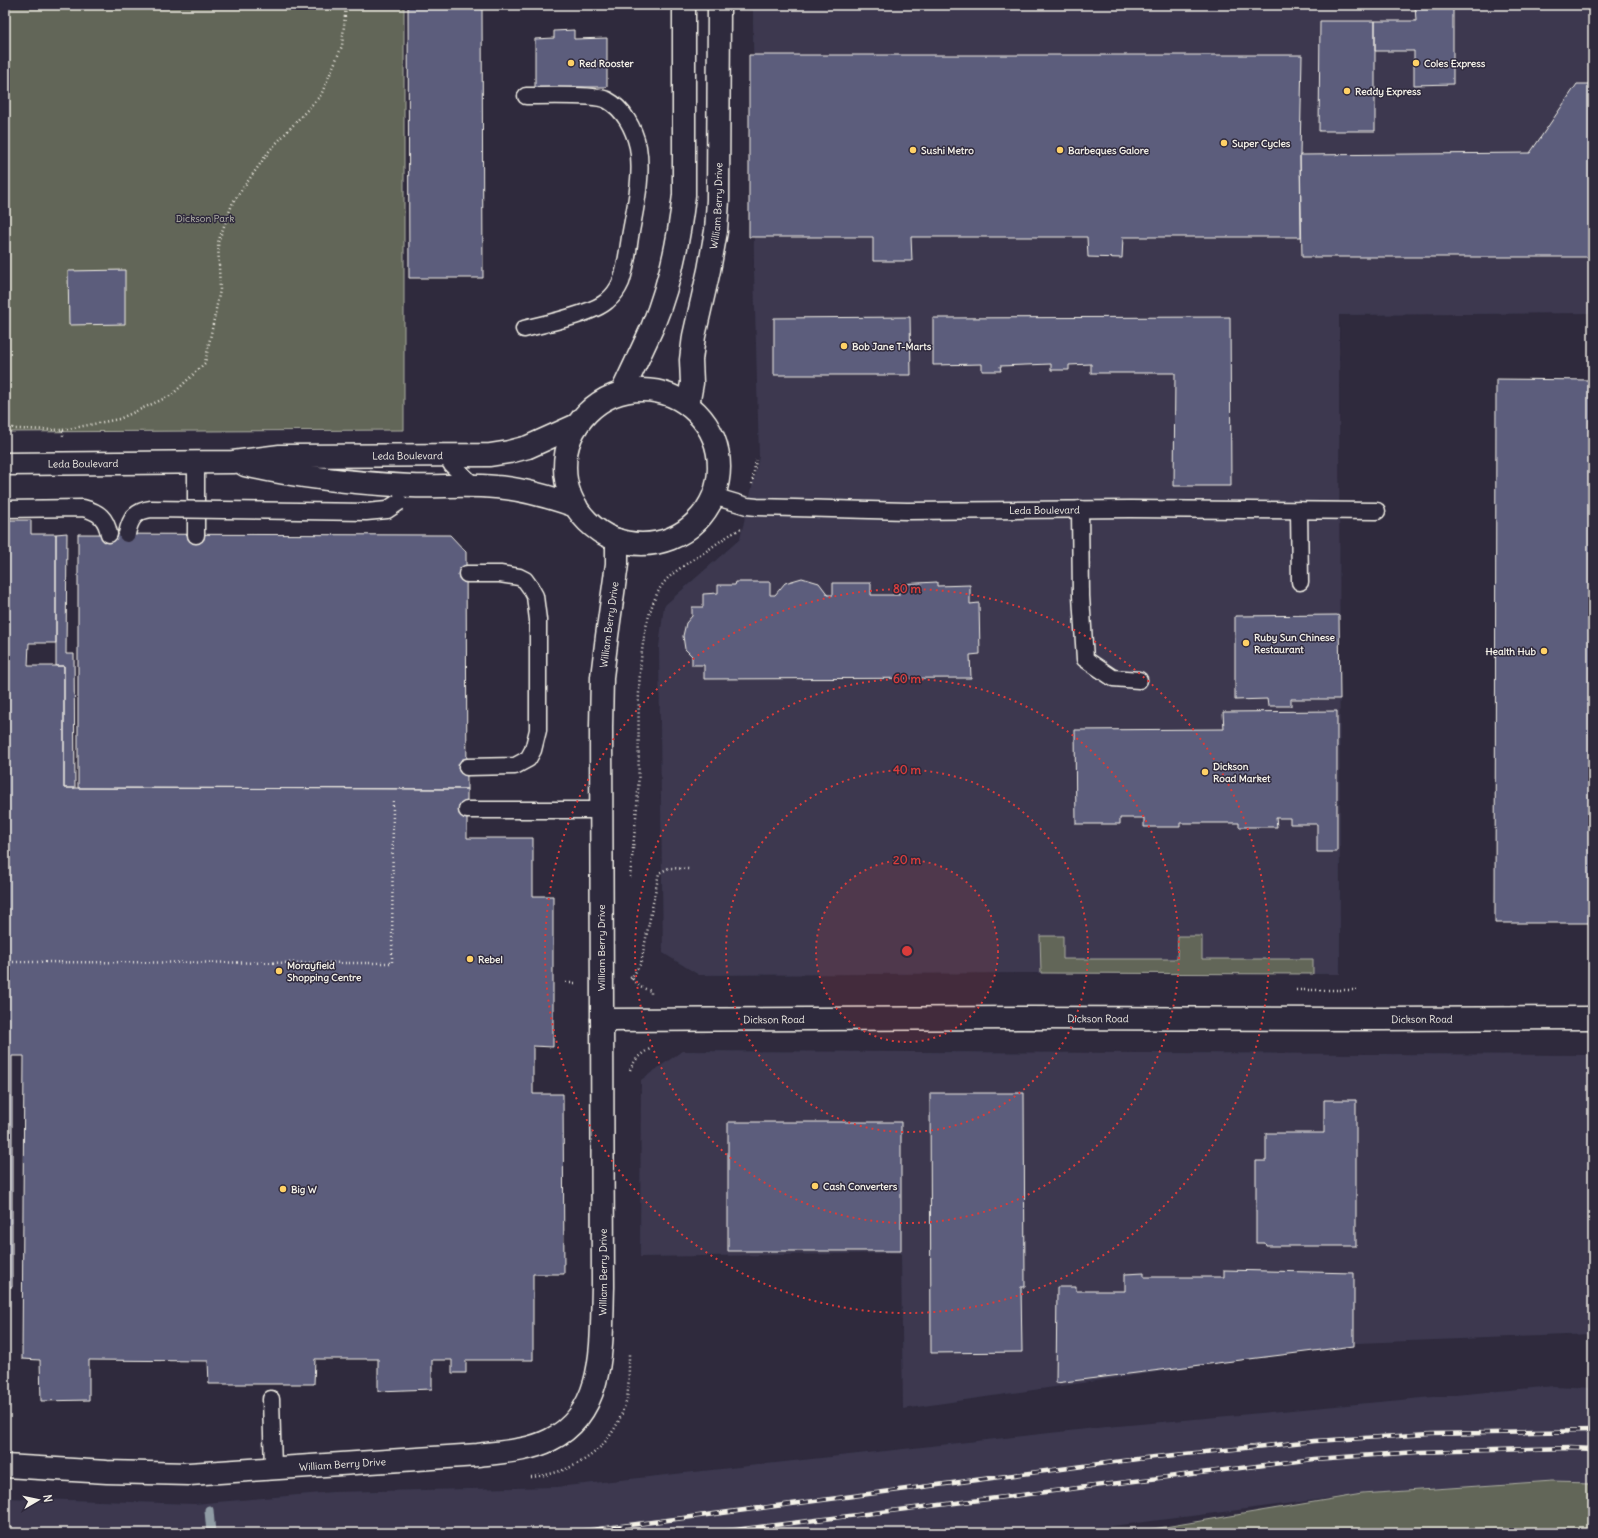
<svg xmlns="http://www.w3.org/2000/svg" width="1598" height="1538" viewBox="0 0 1598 1538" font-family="Delius,sans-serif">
<rect width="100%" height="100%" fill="#2f2a3d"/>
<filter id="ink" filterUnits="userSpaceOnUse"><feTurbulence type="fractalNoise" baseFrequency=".025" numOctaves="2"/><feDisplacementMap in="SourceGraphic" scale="8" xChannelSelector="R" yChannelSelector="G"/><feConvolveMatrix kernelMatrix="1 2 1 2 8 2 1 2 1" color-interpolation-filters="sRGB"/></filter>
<g filter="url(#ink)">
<path fill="#3c3950" d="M753,5H1593V313L1339,315L1340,974L1024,973L699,975L663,953L659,647L664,606L740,539L759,457L754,270Z
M682,1051L1593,1055V1334L1357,1343L903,1409L901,1253L640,1257L641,1080Z
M1554,1386L1593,1388V1491L1552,1481L1362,1494L1058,1533H5V1498L194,1504L333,1492L557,1487L1096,1428Z"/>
<path fill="#626658" stroke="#abaca0" d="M5,5H404V430L5,432Z
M1040,936H1063V959H1177L1178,936H1202V959H1313V974L1041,973Z
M1552,1481L1593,1482V1533H1129L1362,1494Z"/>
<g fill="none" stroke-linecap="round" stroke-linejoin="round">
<path stroke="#909ca5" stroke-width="9" d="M209,1510L211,1533"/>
</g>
<path fill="#5c5d7b" stroke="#f4f1e8" d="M408,5H482L483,278H409Z
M1415,5H1453V84L1414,85V51H1375V21H1416Z
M1320,21H1375V131H1319Z
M574,30V39L607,38V87H573V102L558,103V87L535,88V39L554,38V31Z
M749,55H1302L1300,155L1301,237H1123L1122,258L1088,257L1087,237H911L912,261H873V237H749Z
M1577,84H1593V257H1302L1300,155L1530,153Z
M125,270V324L69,325L68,271Z
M910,317L911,375H774V318Z
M1230,317L1231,486H1174L1175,373H1091V364L1069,365V370H1051V364L1000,366L1001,371H982V364L933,365V318Z
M1496,379L1593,380V923H1495Z
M5,520H31V534H56V643H29L28,666H64V788L467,789V838H533V896H553V1047L533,1046V1094H563L564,1274H533V1360H466V1373H452V1360H432V1389L378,1391V1359H315L314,1384H209L208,1361L89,1360V1400L41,1401L40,1360L22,1359L24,1056H12V1287H5Z
M67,533L66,654H74L75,788H64V666H56V534Z
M78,534L450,535L466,552L467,789L78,788Z
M802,578L819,583L828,595H833V583H871V595H899L898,584L937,582V586L970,585V604L979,603L980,654L970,655L971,678L704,679V665H692V656L685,649L683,636L686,623L692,616V607H703V594L718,593V585H735L736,582H770V595H775L785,583Z
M1337,615L1339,616L1340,699H1291V706H1268L1267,699L1235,700V616Z
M1337,711V852H1317V824H1290V818H1276L1277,827H1239V823H1180V827H1144V818H1120V824H1076L1075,730L1224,729L1223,712Z
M930,1093H1024L1025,1287H1021L1022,1352L931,1353Z
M1324,1100H1356V1246H1266L1265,1243H1256V1161H1266V1133H1324Z
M728,1122H901V1251H728Z
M1224,1270L1354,1273V1346L1056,1383L1057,1287H1076V1291H1125V1274L1144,1273V1277H1224Z"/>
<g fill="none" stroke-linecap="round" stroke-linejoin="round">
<g stroke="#f4f1e8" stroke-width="19">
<g id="lane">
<path d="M524,329C544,324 593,314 607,301C613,296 618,289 621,282C626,268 628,251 630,237C635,208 643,177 638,147C634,129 624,109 607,100C595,94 542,96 526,96"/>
<path d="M446,455L452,465L473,485"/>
<path d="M196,463V535"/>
<path id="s1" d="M713,496L747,506L757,507L907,511L1130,509L1377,511"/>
<path d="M5,509L83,508C99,512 106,518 109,534"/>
<path d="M1080,509L1081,596L1085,659L1113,678L1139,680"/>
<path d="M1299,510L1300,582"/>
<path d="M467,574H500L519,577L525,580L530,587L535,596L538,620V730L533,750L528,759L515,766L467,767"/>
<path d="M467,810H600"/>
<path d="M271,1399L273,1469"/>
</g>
</g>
<g stroke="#f4f1e8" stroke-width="25">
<g id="street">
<circle cx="642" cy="467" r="77"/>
<path d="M622,392C632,371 642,350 652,328C669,287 679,240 684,195V5"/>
<path id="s2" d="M688,405L692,383L691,360L694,336L709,270L716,231L718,200L719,5"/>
<path id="s3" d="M5,464L233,462L280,456L490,455L509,452L528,447L577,425"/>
<path d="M245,465C300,478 355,483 411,486C439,487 468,484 496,487C524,489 550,497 576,506"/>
<path id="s4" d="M602,1020L1024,1018L1380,1019L1593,1018"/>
<path id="s5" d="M5,1466L107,1472L189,1474L478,1455C502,1452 528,1451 550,1440C607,1412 601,1341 603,1287L601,727L602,677L607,636L617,564V540"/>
</g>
</g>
<path stroke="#f4f1e8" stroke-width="2.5" stroke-dasharray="1 3" stroke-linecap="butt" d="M5,424L15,429L63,430V437
M63,430L119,419L172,395L205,363L220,290L218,242L233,202L270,150L321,95L342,46L346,5
M752,484L756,460
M630,877C633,849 636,820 638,792C641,733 631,643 659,590C667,574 690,562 705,552C718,543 726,536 741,529
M5,962L392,963L393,800
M630,976L640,987L651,991V994
M631,979L641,963L659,873L669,868L689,869
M566,983H575
M1296,990H1357
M630,1070C635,1059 641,1053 652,1048
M531,1477C572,1473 607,1453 622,1413C623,1409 626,1404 627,1399C629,1384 629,1368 629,1353"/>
<use href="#lane" stroke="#2f2a3d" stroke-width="16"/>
<use href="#street" stroke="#2f2a3d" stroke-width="22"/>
<g stroke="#f4f1e8" stroke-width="4.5">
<path id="rail" d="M568,1533L1145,1458L1314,1441L1431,1434L1593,1431
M711,1533L1314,1459L1418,1452L1571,1448L1593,1449"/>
</g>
<use href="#rail" stroke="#2f2a3d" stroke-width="3" stroke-dasharray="9" stroke-linecap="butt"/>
<g stroke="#f4f1e8" stroke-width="19" stroke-linecap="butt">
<path id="lane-bridge" d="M127,534C130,519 135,511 151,509L366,512L387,510L399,502"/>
</g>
<use href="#lane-bridge" stroke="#2f2a3d" stroke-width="16"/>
</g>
</g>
<circle cx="907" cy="951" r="91" fill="#d93c3b" fill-opacity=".12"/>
<g fill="none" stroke="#d93c3b" stroke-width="2" stroke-dasharray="2 4">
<circle cx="907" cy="951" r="91"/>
<circle cx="907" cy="951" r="181"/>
<circle cx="907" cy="951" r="272"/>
<circle cx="907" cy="951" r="362"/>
</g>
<g fill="#ffd166" stroke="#2f2a3d" stroke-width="1.5">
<circle cx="571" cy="63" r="4"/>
<circle cx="1416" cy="63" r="4"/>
<circle cx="1347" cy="91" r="4"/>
<circle cx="1224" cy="143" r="4"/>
<circle cx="913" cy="150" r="4"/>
<circle cx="1060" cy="150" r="4"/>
<circle cx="844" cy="346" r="4"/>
<circle cx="1246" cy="643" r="4"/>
<circle cx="1544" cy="651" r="4"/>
<circle cx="1205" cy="772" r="4"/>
<circle cx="470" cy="959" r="4"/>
<circle cx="279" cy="971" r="4"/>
<circle cx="815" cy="1186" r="4"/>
<circle cx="283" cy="1189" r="4"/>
</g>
<g text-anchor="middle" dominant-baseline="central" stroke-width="3" stroke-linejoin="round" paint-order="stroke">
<g font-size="10" font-weight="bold" fill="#f4f1e8" stroke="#2f2a3d" text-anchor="start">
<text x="579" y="63">Red Rooster</text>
<text x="1424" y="63">Coles Express</text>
<text x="1355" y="91">Reddy Express</text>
<text x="1232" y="143">Super Cycles</text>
<text x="921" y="150">Sushi Metro</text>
<text x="1068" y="150">Barbeques Galore</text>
<text x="852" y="346">Bob Jane T-Marts</text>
<text x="1254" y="637">Ruby Sun Chinese<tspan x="1254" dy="12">Restaurant</tspan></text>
<text x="1536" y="651" text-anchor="end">Health Hub</text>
<text x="1213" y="766">Dickson<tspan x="1213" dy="12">Road Market</tspan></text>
<text x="478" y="959">Rebel</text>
<text x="287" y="965">Morayfield<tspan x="287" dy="12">Shopping Centre</tspan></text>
<text x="823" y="1186">Cash Converters</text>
<text x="291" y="1189">Big W</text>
</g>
<g font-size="10" fill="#f4f1e8" stroke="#2f2a3d">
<text stroke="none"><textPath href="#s2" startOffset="202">William Berry Drive</textPath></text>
<text stroke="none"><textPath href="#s3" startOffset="403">Leda Boulevard</textPath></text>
<text stroke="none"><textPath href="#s3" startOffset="78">Leda Boulevard</textPath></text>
<text stroke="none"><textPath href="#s1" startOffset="333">Leda Boulevard</textPath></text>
<text stroke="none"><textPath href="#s5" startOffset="1382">William Berry Drive</textPath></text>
<text transform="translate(601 948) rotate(-90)">William Berry Drive</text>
<text stroke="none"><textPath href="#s4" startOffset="496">Dickson Road</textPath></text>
<text stroke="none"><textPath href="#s4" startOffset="172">Dickson Road</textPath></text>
<text stroke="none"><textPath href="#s4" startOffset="820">Dickson Road</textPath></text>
<text stroke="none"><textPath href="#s5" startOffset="734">William Berry Drive</textPath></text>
<text stroke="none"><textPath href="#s5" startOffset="338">William Berry Drive</textPath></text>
</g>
<g font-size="10" fill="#bab9ae" stroke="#2f2a3d">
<text x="205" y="218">Dickson Park</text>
</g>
</g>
<circle cx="907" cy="951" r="6" fill="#d93c3b" stroke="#2f2a3d" stroke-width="2"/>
<g font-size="12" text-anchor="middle" font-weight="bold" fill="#d93c3b" stroke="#2f2a3d" stroke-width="3" stroke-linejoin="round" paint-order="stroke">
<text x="907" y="593">80 m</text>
<text x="907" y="683">60 m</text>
<text x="907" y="774">40 m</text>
<text x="907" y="864">20 m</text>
</g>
<rect width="1598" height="1538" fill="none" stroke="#2f2a3d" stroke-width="20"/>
<rect x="10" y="10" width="1578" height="1518" fill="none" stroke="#f4f1e8" stroke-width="1.5" filter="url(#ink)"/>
<g transform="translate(38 1500) rotate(81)" stroke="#2f2a3d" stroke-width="3" paint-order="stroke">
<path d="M0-3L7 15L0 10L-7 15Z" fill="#f4f1e8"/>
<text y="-6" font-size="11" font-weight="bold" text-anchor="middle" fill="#f4f1e8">N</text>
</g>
</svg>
